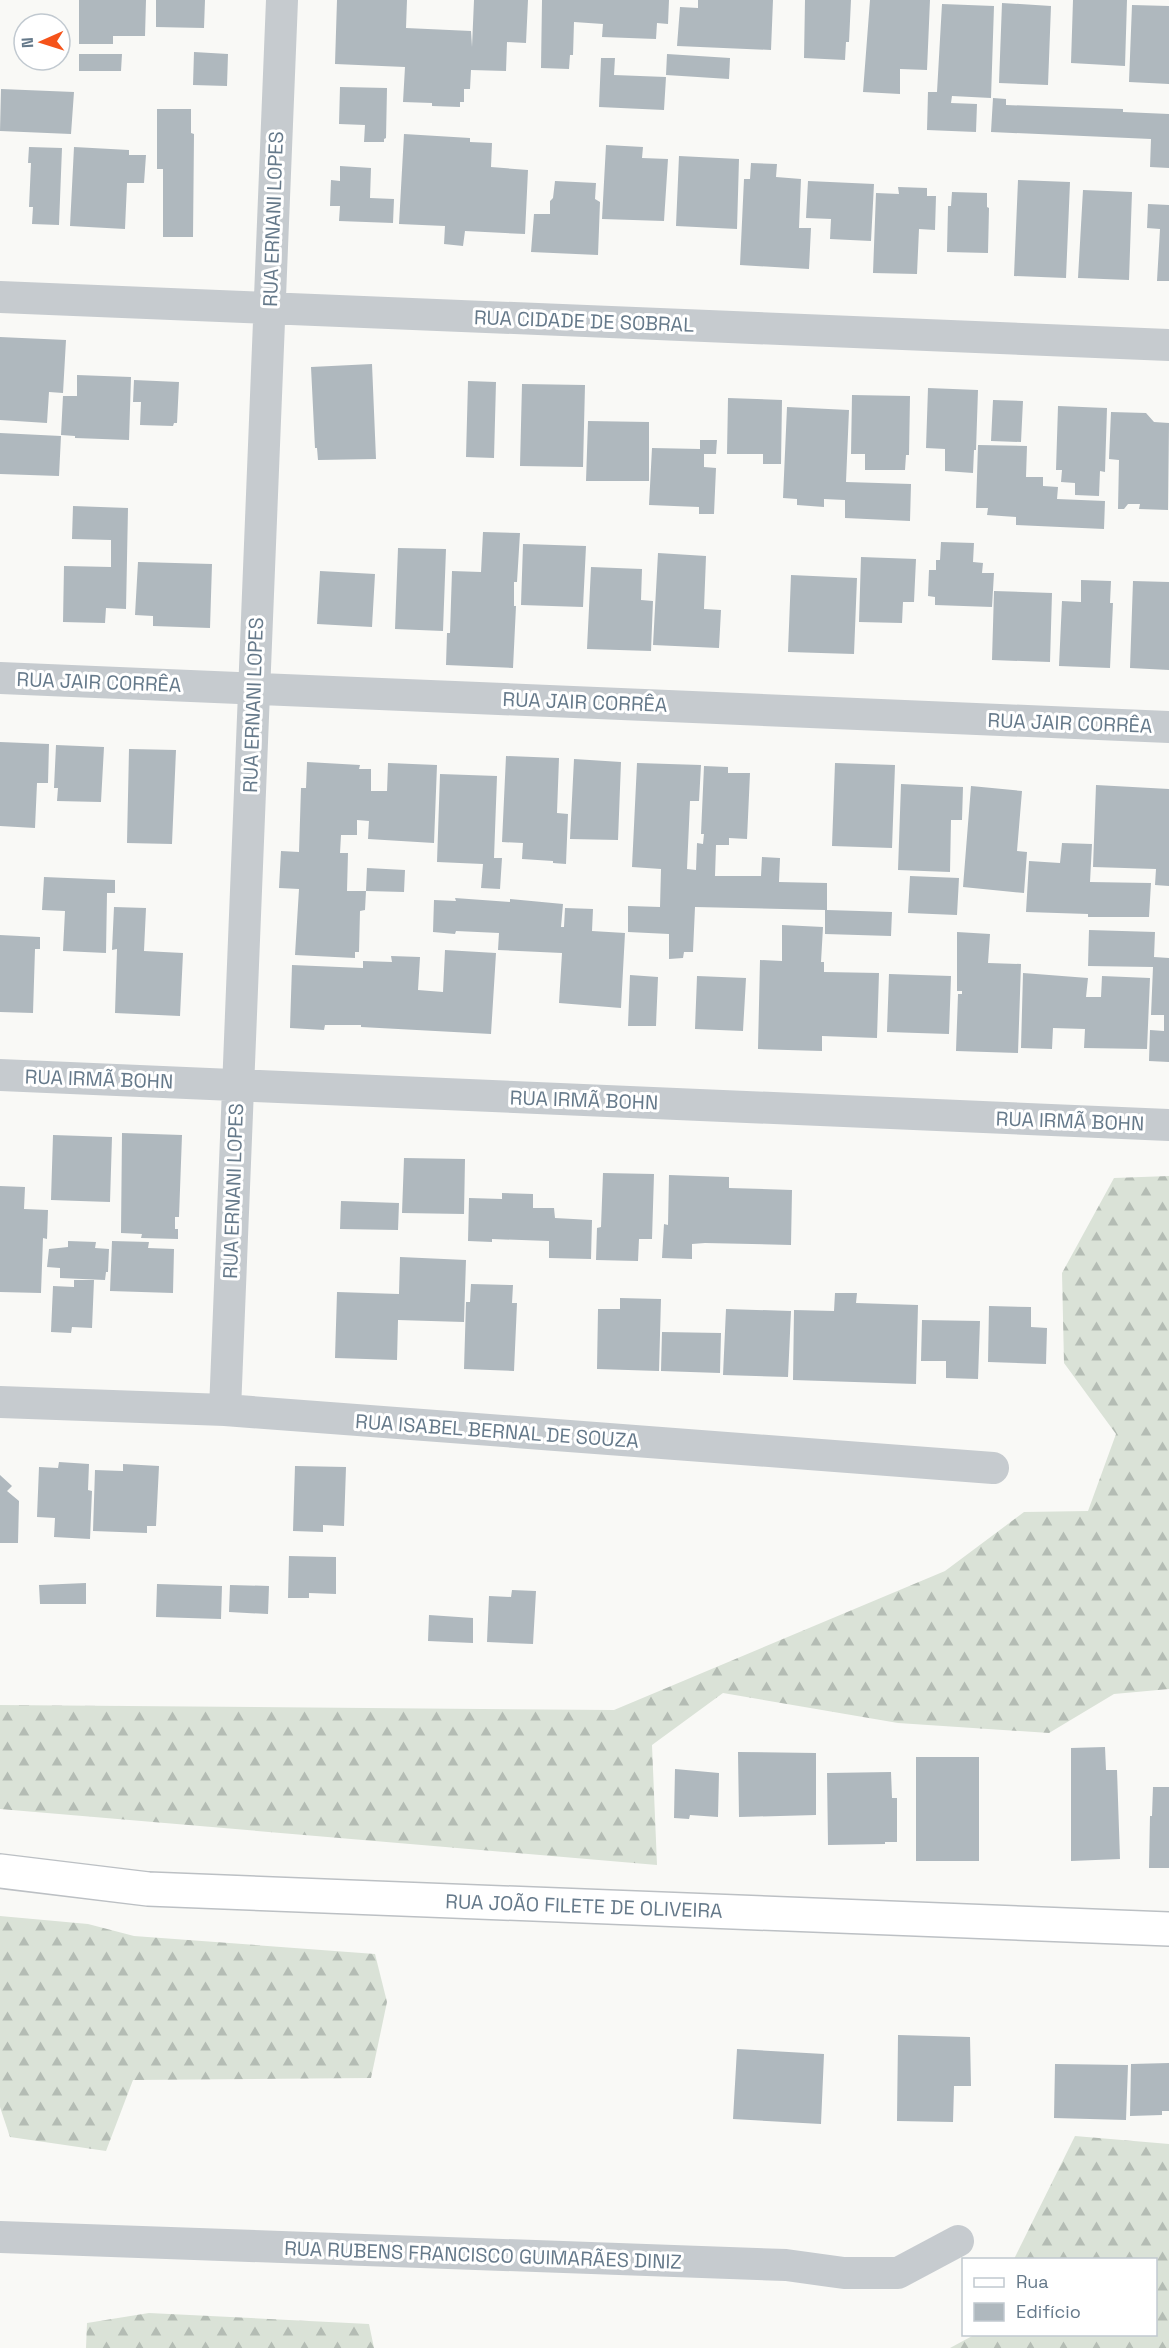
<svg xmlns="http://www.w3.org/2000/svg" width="1169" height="2348" viewBox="0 0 1169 2348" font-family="'Space Grotesk',sans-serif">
<defs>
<pattern id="forest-firs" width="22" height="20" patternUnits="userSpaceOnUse" patternTransform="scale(1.5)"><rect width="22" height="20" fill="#dae2d7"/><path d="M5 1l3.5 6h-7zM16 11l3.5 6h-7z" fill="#b4bcb4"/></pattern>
</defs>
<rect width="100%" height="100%" fill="#f9f9f6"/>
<path fill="url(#forest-firs)" d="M1169,1176V1689L1114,1694L1049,1733L898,1723L723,1693L652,1745L657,1865L0,1809V1705L614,1710L945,1571L1024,1512L1088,1511L1116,1434L1064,1363L1062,1273L1114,1178Z
M0,1916L88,1924L134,1936L375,1954L387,2002L371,2078L133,2080L106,2151L10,2137L0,2107Z
M1075,2136L1169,2144V2348H950L974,2335L1156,2334V2260L1014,2259Z
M149,2313L369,2324L374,2348H86L87,2323Z"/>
<path fill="#afb8be" d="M79,0H146L145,36H113V44H79Z
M156,0H205L204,28L156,27Z
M337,0H407L406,28L471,31L472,47L474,0H528L526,43L507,42L506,71L471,70L470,89H464V102H460V107L432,106V103L403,102L405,67L335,64Z
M542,0H669L668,24L657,23L656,39L602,37L603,24L574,22L573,55H570L569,69L541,68Z
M698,0H773L771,50L677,46L680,7L698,8Z
M805,0H851L849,42H846L845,60L804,58Z
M870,0H930L927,70L900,69V94L863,92Z
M1073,0H1127L1125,66L1071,63Z
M1002,3L1051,6L1048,85L999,83Z
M942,4L994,6L991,98L952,96L951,103L977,104L976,132L927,130L928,92H937Z
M1132,5L1169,6V84L1129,82Z
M194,52L228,54L227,86L193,85Z
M79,54H122L121,71H79Z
M667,54L730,58L729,79L666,75Z
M601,58H615L614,75L666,77L664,110L599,107Z
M340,87L387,88L386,138L384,139V142H364L365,125L339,124Z
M1,89L74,92L71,134L0,131Z
M993,98L1006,99V105L1123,109V112L1169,114V168L1150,167L1151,139L991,132Z
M157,109H191V133L194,134L193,237H163V169H157Z
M404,134L470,138V142L492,143L491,167L528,170L525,234L465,231L463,246L444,244L445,226L399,224Z
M606,145L643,147L642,158L668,159L664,221L602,219Z
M29,147L62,148L59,225L32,224L33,207H29L31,163H28Z
M74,147L129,150V155H146L144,183H127L125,229L70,226Z
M679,156L739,159L737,229L676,226Z
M751,163L777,164L776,177L801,179L799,228H811L809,269L740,265L744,179H750Z
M340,166L371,168L370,198L394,199L393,223L339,221L340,206H330L331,180L340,181Z
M1018,180L1070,182L1066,278L1014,276Z
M555,181L596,183L595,199L600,202L598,255L531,252L534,214H550V201L553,198Z
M808,181L874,184L871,241L830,239L831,219L806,218Z
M898,187L927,188V196H936L935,230L919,229L917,274L873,273L876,193L899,194Z
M1083,190L1132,192L1129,280L1078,278Z
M952,192L987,193V207L989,208L988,253L947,252L948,206H951Z
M1148,204L1169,205V281H1157L1160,229L1147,228Z
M0,337L66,340L63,393L49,392L47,423L0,420Z
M372,364L376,459L318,460L317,448H315L311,367Z
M77,375L131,377L129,440L75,438V436L61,435L63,396H77Z
M134,380L179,382L177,423H174L173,426L140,425L141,402H133Z
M468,381L496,382L494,458L466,457Z
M522,384L585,385L583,467L520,466Z
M928,388L978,390L976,450H974L973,473L945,471V449L926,448Z
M852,395L910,396L909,455H906L905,470H865V454H851Z
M728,398L782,400L781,464H763V454H727Z
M993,400L1023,401L1021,442L991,441Z
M1058,406L1107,408L1105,472L1100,471L1099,496L1075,495V483L1061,482L1062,470H1056Z
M787,407L849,410L846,482L911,484L910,521L845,518V500L824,499V507L797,505V499L783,498Z
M1111,412L1146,413L1154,422L1169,423L1168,510L1139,509L1140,504H1128L1124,509H1118L1119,460L1109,459Z
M588,421L649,422V481H586Z
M0,433L61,436L59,476L0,474Z
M700,440H717L716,454H704V467L716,468L714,514H699V507L649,505L652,448L700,449Z
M978,445L1027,446L1026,477H1043V486L1058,487L1057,499L1105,501L1104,529L1016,525V517L987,515L988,508H976Z
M73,506L128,508L126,609L106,608L105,623L63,622L64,566L111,567V540L72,539Z
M483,532L520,533L517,582H514V606H516L513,668L446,665L447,633H450L452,571L481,572Z
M941,542L974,543L973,562L983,563L982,573H994L992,607L935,605V597L928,596L929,570H936V560H940Z
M523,544L586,546L583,607L521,605Z
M398,548L446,549L443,631L395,629Z
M658,553L706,556L704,609L721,610L719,648L653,645Z
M861,557L916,559L914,602H903L902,623L859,622Z
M138,562L212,564L210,628L153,626V616L135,615Z
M591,567L642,569L641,600L653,601L651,651L587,649Z
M320,571L375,574L372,627L317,624Z
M791,575L857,578L854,654L788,652Z
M1081,580L1111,581L1110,603H1113L1110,668L1059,666L1062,601L1081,602Z
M1133,581L1169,582V670L1130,668Z
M994,591L1052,593L1050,662L992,660Z
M0,742L49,744L48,783H37L35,828L0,826Z
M56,745L104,747L101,802L57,801L58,788H54Z
M129,749L176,750L172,844L127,843Z
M506,756L559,758L557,813L568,814L566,864L553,863V861L522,859L523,843L502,842Z
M574,759L621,762L618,840L570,839Z
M307,762L360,765L359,769H371V791H387L388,763L437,765L434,843L368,839L369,821L357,820V835H341L340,853H348L347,891H366L367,868L405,870L404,892L366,891L365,910L360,911L359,952H355V958L295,955L299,889L279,888L281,851L299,852L301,788H306Z
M637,763L701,765L699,801H690L687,869L696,870L697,843L703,844L704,834H701L704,766L728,767V773H750L747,839L729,838V845H716L715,876H761L762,857L780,858L779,882L827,883V910L892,912L891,936L825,934V910L695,907L693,952H684L683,958L669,959V934L628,932V906L660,907L661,869L632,867Z
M835,763L895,765L892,848L832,846Z
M440,774L497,776L494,858H502L500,889L481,888L483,864L437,862Z
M901,784L963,787L962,820H951L950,872L898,870Z
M1096,785L1169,789V886L1155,885L1156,869L1093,867Z
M971,786L1022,791L1017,851L1027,852L1024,893L963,887Z
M1062,843L1092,844L1090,882L1151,883L1149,917H1088V914L1026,912L1029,861L1060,863Z
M910,876L959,878L957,915L908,913Z
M44,877L115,880V893H107L106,953L63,951L65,911L42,910Z
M455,898L510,902V899L563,904L561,927H564L565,908L593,909L592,931L625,933L621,1008L559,1003L562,953L498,950L499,933L456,931L455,934L433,932L434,900L456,901Z
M114,907L146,908L144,951L183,953L180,1016L115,1013L117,949L112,950Z
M782,925L823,927L821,962H824V972L879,973L877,1038L822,1036V1051L758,1049L760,960L782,961Z
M1089,930L1155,932L1154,957L1169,958V1062L1149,1061L1150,1030L1164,1031V1015H1151L1153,967L1088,966Z
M957,932L990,934L988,963L1021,964L1018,1053L956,1051L958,994H962V991H957Z
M0,935L40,937V949H35L33,1013L0,1012Z
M445,950L496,953L491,1034L361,1027V1025H325L324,1030L290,1028L292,965L363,968V961L392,962L391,956L420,957L418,990L443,992Z
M1023,973L1088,978L1086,997H1101L1102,976L1150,978L1147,1049L1084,1048L1085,1029L1053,1028L1052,1049L1021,1048Z
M889,974L951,976L949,1034L887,1032Z
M630,975L658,977L656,1026H628Z
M697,976L746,978L743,1031L695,1029Z
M122,1133L182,1135L179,1217H175V1229H178V1239L141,1238L142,1234L121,1233Z
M53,1135L112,1137L110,1202L51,1200Z
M404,1158L465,1159L464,1214L402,1213Z
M603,1173L654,1174L652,1239H639L638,1261L596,1260L597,1228L601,1227Z
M669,1175L729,1177V1188L792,1190L791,1245L705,1243L692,1244V1259L662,1258L664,1224L668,1225Z
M0,1186L25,1187L24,1209L48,1210L47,1239L43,1238L41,1293L0,1292Z
M502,1193L533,1194V1208H554L555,1218L592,1220L591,1259L549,1258V1241L492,1239V1242L468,1241L469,1198L502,1199Z
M341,1201L399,1203L398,1230L340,1229Z
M68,1241L96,1242L95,1248L109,1249L108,1272H106L105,1280L60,1278V1268L47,1267L49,1249L68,1247Z
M112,1241L149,1242L148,1248L174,1249L173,1293L110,1291Z
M400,1257L466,1260L464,1322L398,1320L397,1360L335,1358L337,1292L399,1294Z
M74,1280H94L92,1328L72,1327L71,1333L51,1332L53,1286L74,1287Z
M471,1284L513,1285L512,1303H517L514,1371L464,1369L466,1302H470Z
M835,1293H857L856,1303L918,1305L916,1384L793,1380L794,1310L834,1311Z
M620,1298L661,1299L659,1371L597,1369L598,1309H620Z
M989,1306L1031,1307V1327L1047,1328L1046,1364L988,1362Z
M726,1309L791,1311L788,1377L723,1375Z
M922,1320L980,1321L978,1379L946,1378V1361H921Z
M662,1332L721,1333L720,1373L661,1371Z
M59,1462L89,1464L88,1490L92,1491L90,1539L54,1537L55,1518L37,1517L39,1467L58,1468Z
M123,1464L159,1466L156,1526H147V1533L93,1531L95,1470L123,1471Z
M295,1466L346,1467L344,1526L323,1525V1532L293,1531Z
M0,1475L12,1486L7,1491L19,1501L18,1543H0Z
M289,1556L336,1557V1594L309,1593V1598H288Z
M86,1583V1604H40L39,1585Z
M157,1584L222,1586L221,1619L156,1617Z
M230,1585L269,1586L268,1614L229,1612Z
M512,1590L536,1591L533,1644L487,1642L489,1596L511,1597Z
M429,1615L473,1618V1643L428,1641Z
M1105,1747L1106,1770H1117L1120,1859L1071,1861V1748Z
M738,1752L816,1753V1815L739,1817Z
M916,1757H979V1861H916Z
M675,1769L719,1773L718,1817L690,1815L689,1819L674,1818Z
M891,1772L892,1798H897V1842H885V1844L828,1845L827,1773Z
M1153,1787H1169V1868H1149L1150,1816H1152Z
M898,2035L970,2037L971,2086H954L953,2122L897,2121Z
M737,2049L824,2054L821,2124L733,2119Z
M1169,2063V2111H1162V2115L1130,2116L1131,2064Z
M1055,2064L1128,2065L1126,2120L1054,2118Z"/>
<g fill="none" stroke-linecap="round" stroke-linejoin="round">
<g stroke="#bcc0c4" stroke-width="36">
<path id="primary" d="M0,1871L148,1889L1169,1929"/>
</g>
<path stroke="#c6cbcf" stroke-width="32" d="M0,297L1169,345
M0,678L1169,727
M0,1075L1169,1125
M0,1402L225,1410L993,1468
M225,1410L282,0
M0,2237L786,2265L844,2273H898L958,2241"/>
<use href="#primary" stroke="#fff" stroke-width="33"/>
</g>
<g text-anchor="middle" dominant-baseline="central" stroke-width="6" stroke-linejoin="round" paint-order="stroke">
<g font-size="20" fill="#65798a" stroke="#fff">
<text transform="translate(273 219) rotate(-88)">RUA ERNANI LOPES</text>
<text transform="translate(584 321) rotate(2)">RUA CIDADE DE SOBRAL</text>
<text transform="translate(99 682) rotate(2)">RUA JAIR CORRÊA</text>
<text transform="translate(585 702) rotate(2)">RUA JAIR CORRÊA</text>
<text transform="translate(253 705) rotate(-88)">RUA ERNANI LOPES</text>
<text transform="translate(1070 723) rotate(2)">RUA JAIR CORRÊA</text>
<text transform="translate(99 1079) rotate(2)">RUA IRMÃ BOHN</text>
<text transform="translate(584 1100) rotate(2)">RUA IRMÃ BOHN</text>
<text transform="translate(1070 1121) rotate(2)">RUA IRMÃ BOHN</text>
<text transform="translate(233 1191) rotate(-88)">RUA ERNANI LOPES</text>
<text transform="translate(497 1431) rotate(4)">RUA ISABEL BERNAL DE SOUZA</text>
<text transform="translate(584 1906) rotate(2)">RUA JOÃO FILETE DE OLIVEIRA</text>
<text transform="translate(483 2255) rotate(2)">RUA RUBENS FRANCISCO GUIMARÃES DINIZ</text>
</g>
</g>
<rect x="962" y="2258" width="195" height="78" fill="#ffffff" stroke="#c1c9d0" stroke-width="1.5"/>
<rect x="974" y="2278" width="30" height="9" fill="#ffffff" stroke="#c1c9d0" stroke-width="1.5"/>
<text x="1016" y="2288" font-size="18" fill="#65798a">Rua</text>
<rect x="974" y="2303" width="30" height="18" fill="#afb8be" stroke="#c1c9d0" stroke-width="1.5"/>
<text x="1016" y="2318" font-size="18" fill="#65798a">Edifício</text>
<g transform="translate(42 42) rotate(267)"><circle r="28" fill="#ffffff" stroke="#c1c9d0" stroke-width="1.5"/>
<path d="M0-4.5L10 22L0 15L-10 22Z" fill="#f5531a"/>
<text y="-9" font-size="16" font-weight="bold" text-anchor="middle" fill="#65798a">N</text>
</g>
</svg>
